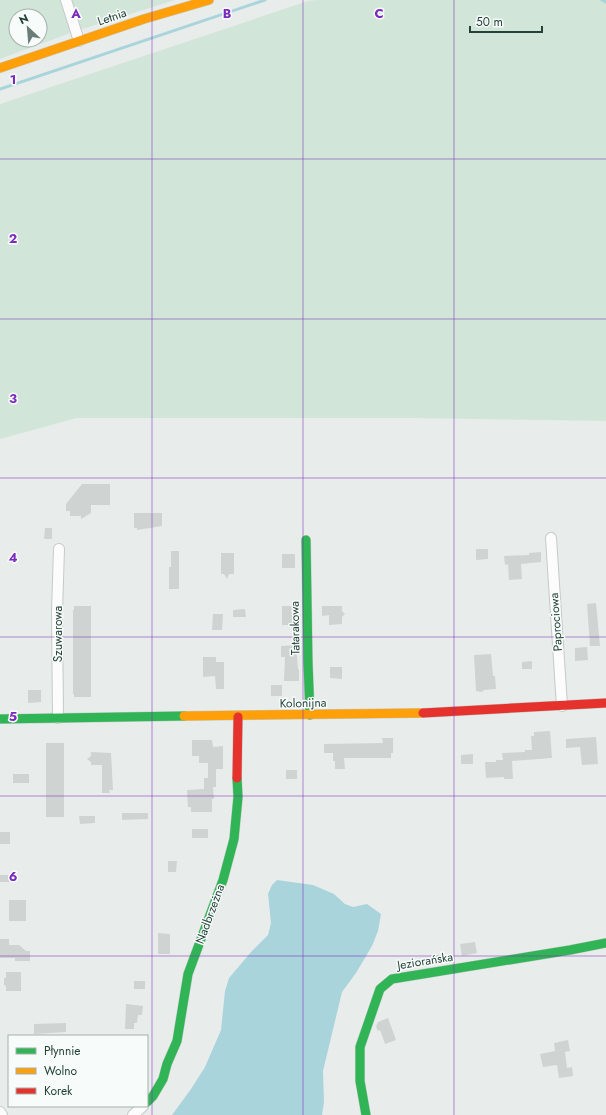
<svg xmlns="http://www.w3.org/2000/svg" width="606" height="1115" viewBox="0 0 606 1115" font-family="Jost,sans-serif">
<rect width="100%" height="100%" fill="#e8edeb"/>
<path fill="#d1e6d8" fill-rule="evenodd" d="M0,0H175L76,31L0,59ZM16,16H40V40H16Z
M317,0H606V421L410,418H77L0,439V104L308,1Z"/>
<path fill="#a9d4db" d="M277,880L313,885L334,894L345,904L353,907L367,904L381,914L378,931L372,946L356,973L342,992L323,1071L324,1102L322,1115H172L191,1089L205,1067L221,1030L225,991L229,978L252,951L268,935L271,923L268,894L272,885Z"/>
<g fill="none" stroke-linecap="round" stroke-linejoin="round">
<path stroke="#a9d4db" stroke-width="3" d="M602,0L606,2
M0,89L265,0"/>
</g>
<path fill="#cfd4d2" d="M82,484H110V505H91V513L81,519V516H70V511H66V504Z
M134,513H162V526L137,530V528H134Z
M45,528H52V539H44Z
M476,549H488V559L476,560Z
M171,551H179V589H169V567H171Z
M541,552V562L521,564L522,579L509,580L508,564L505,565L504,556L529,555V553Z
M221,553H234V574H229L227,579L224,574H221Z
M282,554H295V568H282Z
M596,603L600,646H590L587,604Z
M74,606H91V697H74V694H73V610H74Z
M282,606H295L294,625H282Z
M322,606H342V611L345,614L342,617V624L329,625V615L322,616Z
M245,609L246,617H233V610Z
M213,614H223L222,630H212Z
M296,645L298,669H299V681H284L285,657H281V646Z
M587,647L588,660L575,661V648Z
M491,654L493,676H495L496,689L484,690L482,692L476,691L474,655Z
M203,657H216V662H224V689H216L215,676L203,677Z
M532,661V669H522V662Z
M330,667H342V679L330,678Z
M271,685H282V696H271Z
M28,690H41V702L28,703Z
M550,731L552,758L512,761L513,779H504V777L486,778L485,762H496V760H503L502,753L525,752V750H532L531,736H534V732Z
M596,737L598,764L582,765L580,747L566,748V739Z
M382,738H393V753H391V758H344L345,769H335V761H333V753H324V744L383,743Z
M192,740H212L213,747L223,746V769H216V787H213L214,799H212V812H191V807H188L187,790L204,789V778H208V763H199V756H192Z
M46,743H64V817H46Z
M91,752L111,753L113,790H109L110,793H102V765H91V762L87,759L91,756Z
M473,754V764H461V755Z
M286,770H297V779H286Z
M13,774H29V783H13Z
M122,813H148V819L122,820Z
M79,816H95V823L80,824Z
M192,829H208V838H192Z
M0,832H10V844H0Z
M168,861H177L176,872H168Z
M0,875H10V882H0Z
M9,900H26V921H9Z
M158,933L170,934V954H158Z
M0,939H9V945H19L26,951H30V961H15V958H0Z
M475,942L477,953L462,956L460,944Z
M6,972H21V991H6V986L4,985V978H6Z
M134,981H145V989H134Z
M126,1004L143,1006L142,1015H138L137,1023H134V1029H125Z
M388,1018L396,1040L385,1044L380,1030L378,1031L376,1027L378,1022Z
M66,1023V1032L34,1034V1024Z
M568,1040L570,1051L565,1052L567,1068L572,1067L573,1076L559,1078L557,1065L543,1067L540,1054L555,1051L554,1043Z"/>
<g fill="none" stroke-linecap="round" stroke-linejoin="round">
<g stroke="#c5cac8" stroke-width="12">
<path id="street" d="M66,0L79,41
M551,538L562,706
M58,718L57,612L59,549
M0,1112L2,1115
M133,1115L143,1106"/>
</g>
<g stroke="#c3cbc8" stroke-width="10">
<path id="fast" d="M306,540L308,663L310,715
M0,719L184,716
M147,1102L153,1096L163,1079L167,1064L177,1041L188,974L223,880L234,839L238,797L237,778
M366,1115L360,1081V1047L380,989L392,979L570,950L606,943"/>
</g>
<g stroke="#c3cbc8" stroke-width="10">
<path id="slow" d="M0,68L144,19L209,0
M184,716L423,713"/>
</g>
<g stroke="#c3cbc8" stroke-width="10">
<path id="jam" d="M423,713L606,703
M237,778L238,717"/>
</g>
<use href="#street" stroke="#fcfcfc" stroke-width="10"/>
<use href="#fast" stroke="#30b455" stroke-width="9"/>
<use href="#slow" stroke="#ff9f0a" stroke-width="9"/>
<use href="#jam" stroke="#e5322d" stroke-width="9"/>
</g>
<path fill="none" stroke="#7b2cbf" stroke-width="1" stroke-opacity="0.55" d="M152,0V1115M303,0V1115M454,0V1115M0,159H606M0,319H606M0,478H606M0,637H606M0,796H606M0,956H606"/>
<g text-anchor="middle" dominant-baseline="central" stroke-width="3" stroke-linejoin="round" paint-order="stroke">
<g font-size="12" fill="#24423a" stroke="#f7fbf9">
<text transform="translate(112 17) rotate(-19)">Letnia</text>
<text transform="translate(556 622) rotate(-94)">Paprociowa</text>
<text transform="translate(295 628) rotate(-91)">Tatarakowa</text>
<text transform="translate(58 634) rotate(-90)">Szuwarowa</text>
<text transform="translate(303 703) rotate(-1)">Kolonijna</text>
<text transform="translate(210 914) rotate(-70)">Nadbrzeżna</text>
<text transform="translate(425 961) rotate(-9)">Jeziorańska</text>
</g>
</g>
<g font-size="13" text-anchor="middle" font-weight="bold" fill="#7b2cbf" stroke="#f7fbf9" stroke-width="3" stroke-linejoin="round" paint-order="stroke">
<text x="76" y="18">A</text>
<text x="227" y="18">B</text>
<text x="379" y="18">C</text>
<text x="13" y="84">1</text>
<text x="13" y="243">2</text>
<text x="13" y="403">3</text>
<text x="13" y="562">4</text>
<text x="13" y="721">5</text>
<text x="13" y="881">6</text>
</g>
<rect x="8" y="1035" width="140" height="72" fill="#f7fbf9" stroke="#a3b1ad"/>
<rect x="16" y="1048" width="20" height="6" fill="#30b455" stroke="#a3b1ad"/>
<text x="44" y="1055" font-size="12" fill="#24423a">Płynnie</text>
<rect x="16" y="1068" width="20" height="6" fill="#ff9f0a" stroke="#a3b1ad"/>
<text x="44" y="1075" font-size="12" fill="#24423a">Wolno</text>
<rect x="16" y="1088" width="20" height="6" fill="#e5322d" stroke="#a3b1ad"/>
<text x="44" y="1095" font-size="12" fill="#24423a">Korek</text>
<g transform="translate(28 28) rotate(334)"><circle r="19" fill="#f7fbf9" stroke="#a3b1ad"/>
<path d="M0-3L7 15L0 10L-7 15Z" fill="#697e78"/>
<text y="-6" font-size="11" font-weight="bold" text-anchor="middle" fill="#24423a">N</text>
</g>
<path d="M470 26v6h72v-6" fill="none" stroke="#24423a" stroke-width="2"/>
<text x="476" y="26" font-size="12" fill="#24423a" stroke="#f7fbf9" stroke-width="3" paint-order="stroke">50 m</text>
</svg>
